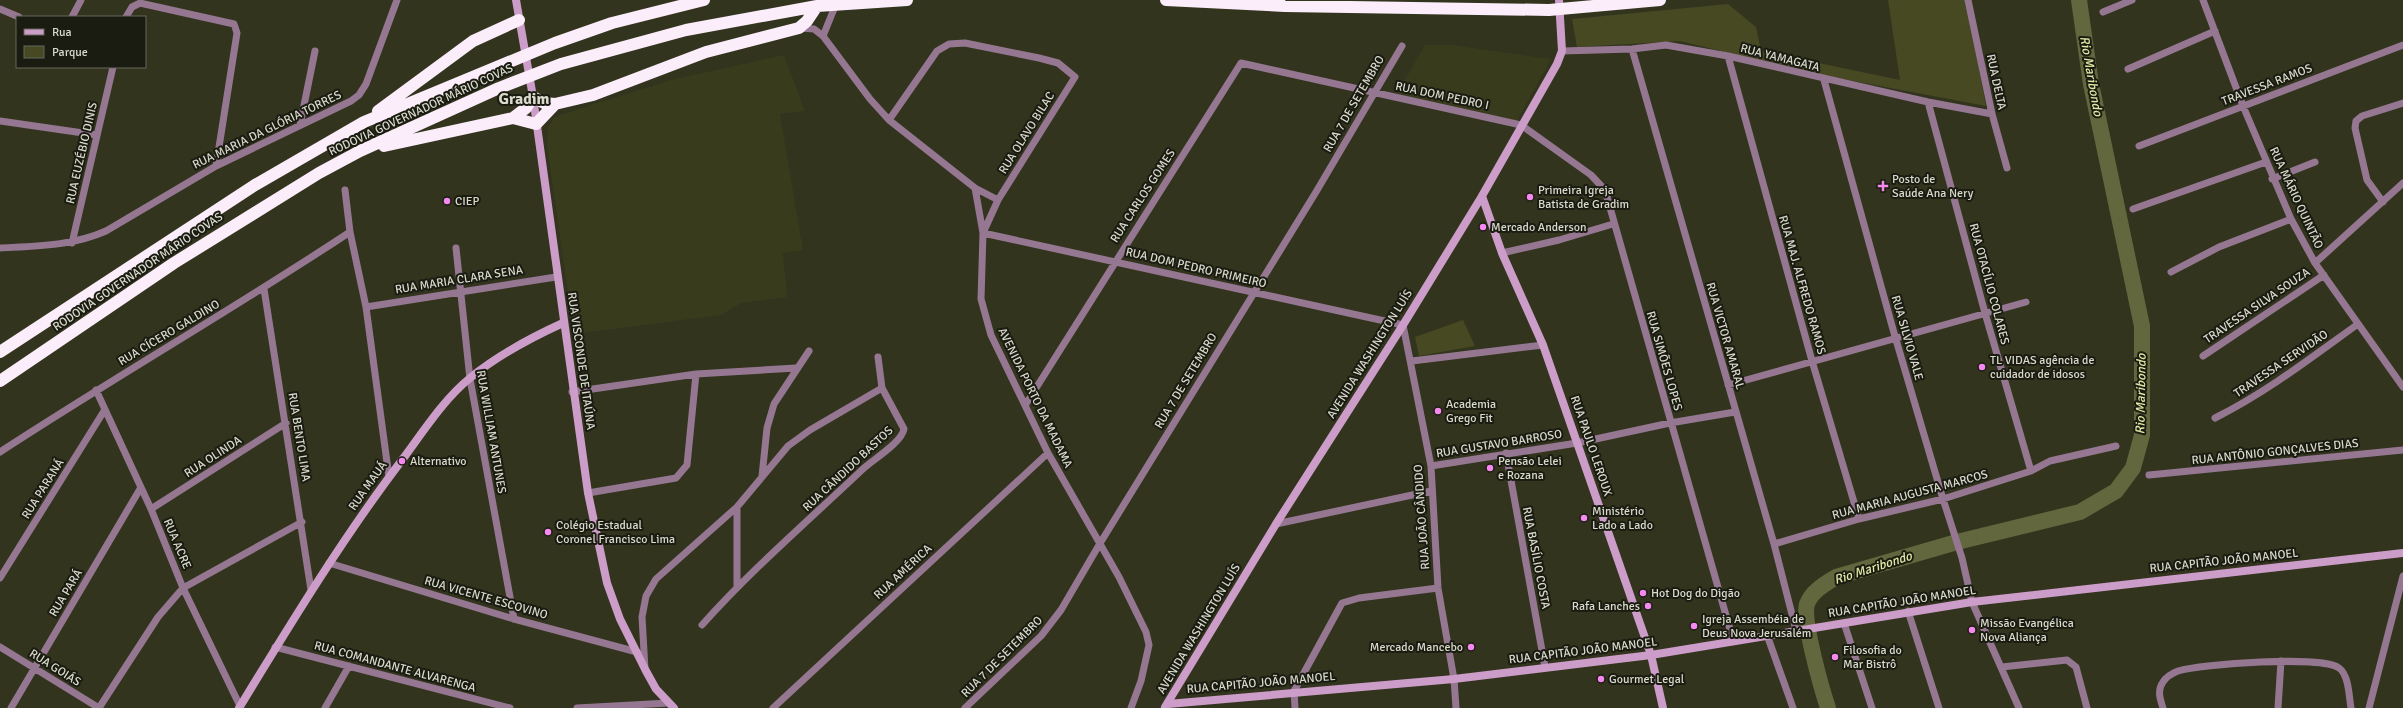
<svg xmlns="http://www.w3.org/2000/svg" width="2403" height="708" viewBox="0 0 2403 708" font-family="Signika,sans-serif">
<rect width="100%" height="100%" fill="#32341e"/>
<path fill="#393b1d" d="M1425,45H1452L1551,59L1517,121L1396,95Z
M784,55L805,111L780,114L803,250L783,253L787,297L741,303L721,315L574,334L547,146L548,128L554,117L671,80Z"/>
<path fill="#464922" d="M1888,0H1966L1986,106L1811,73L1680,41L1577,47L1572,19L1728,4L1756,27L1761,51L1900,80Z
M1463,320L1475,346L1419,356L1415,337Z"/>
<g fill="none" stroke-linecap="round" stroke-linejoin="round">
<path stroke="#63673e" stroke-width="16" d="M1828,708C1822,690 1802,620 1807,604C1812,591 1825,584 1836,577L1957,542L2080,512L2116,491L2133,468L2142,435V326L2091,84L2079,0"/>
<path stroke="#957792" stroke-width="7" d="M1968,0L1992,114L2007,168
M2203,0L2243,106L2291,219L2315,263L2403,387
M0,9L19,17
M2103,12L2132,0
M72,17L81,0
M126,17L132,7L140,3L234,24L237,33L216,166
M800,28L814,29L823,36L870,99L889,120L975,188L998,200L983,233L981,299L991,335L1048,453L1119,577L1146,632L1149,645L1141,681L1131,708
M823,36L836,4
M1632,49L1774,544L1796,630
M1562,51L1632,49L1666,45L1728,56L1928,102L1992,114
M1728,56L1812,361L1859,519
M2128,69L2215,31
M1824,80L1894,333L1943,499L1962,558L1972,602L2019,708
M1928,102L1985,313L2031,471
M889,120L937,51L949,44L965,43L1039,58L1058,63L1075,77L998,200
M0,121L97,135
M300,125L315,51
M2139,146L2403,45
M2272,179L2315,162
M975,188L983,233L1403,325L1431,466L1438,588L1454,679L1456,708
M345,190L350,232L366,307L389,477
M2383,202L2367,180L2355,128L2356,121L2362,116L2403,103
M2133,209L2266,162
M72,243L113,67
M0,248C37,246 72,246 106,231L216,166L351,101L359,95L366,84L397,0
M456,248L470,379L514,619
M1502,253L1559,240L1613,224
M2315,263L2403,183
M2171,272L2219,247L2291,219
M264,289L311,590
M366,307L556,277
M2203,356L2324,275
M878,357L882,388
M1412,361L1543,345
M1728,385L2026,302
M96,390L151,509L183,588L240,706
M572,392L696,374L796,368
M1026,404L1241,63L1521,125L1591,175L1605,190L1733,640
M2215,418C2267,392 2312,357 2358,324
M0,452C115,377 235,308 350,232
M1506,453L1545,667
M1431,466L1577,443L1670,423L1735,412
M2149,475L2403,450
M762,476L767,428L774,404L809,351
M588,493L676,478L687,465L696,374
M151,509L286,423
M1276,524L1431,491
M1774,544L1859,519L1943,499L2031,471L2050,461L2116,446
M329,563L514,619L637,652
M0,578L104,411
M737,586V507
M1908,611L1939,708
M1844,623L1872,708
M1767,635L1793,708
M0,647L99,708
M275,647L510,708
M2002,667L2067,660L2076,667L2087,708
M645,669L642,617L646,596L656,579L737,507L788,446L810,430L882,388L904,429C902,442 874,459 864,468C809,520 752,569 702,625
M11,708L140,489
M99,708L158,617L183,588L302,522
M325,708L349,666
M577,708L669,703
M773,708L1048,453
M965,708L1041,636L1061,610L1099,545L1316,192L1402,46
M1295,708L1294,691L1342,603L1359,598L1438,588
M2163,708C2160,699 2157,690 2163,682C2166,677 2173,673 2178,671C2201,664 2321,655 2339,668C2349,675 2349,697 2351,708
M2278,708L2281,661
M2369,708L2403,576"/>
<path stroke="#cd9dc9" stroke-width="8" d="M516,0L533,97L588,493L607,583L620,619L646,671L656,689L674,708
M1482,196L1502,253L1543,345L1651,655L1663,708
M1168,704L1454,679L1651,655L1972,602L2403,553
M1165,707L1276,524L1403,325L1482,196L1557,64L1562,51L1559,0
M239,708C291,623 342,539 402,460C423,432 443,400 470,378C498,355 530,338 563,323"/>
<path stroke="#fcedfa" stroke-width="12" d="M1166,0L1285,6L1549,10L1660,0
M378,111L473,41L519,20
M513,118L526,108L533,97L544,103L555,104
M384,146L513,118L536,124L555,104L593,95L706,52L799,28L807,21L817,6
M0,352L255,185L364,122L555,43L612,23L704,0
M0,381L174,263L319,173L360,151L499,88L561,64L686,30L817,6L907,0"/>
</g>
<g fill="#f589ef" stroke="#1a1b11" stroke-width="1.5">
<path d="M1881 180h4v4h4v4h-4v4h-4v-4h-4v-4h4z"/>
<circle cx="1530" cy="197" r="4"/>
<circle cx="447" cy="201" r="4"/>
<circle cx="1483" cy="227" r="4"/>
<circle cx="1982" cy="367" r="4"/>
<circle cx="1438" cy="411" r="4"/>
<circle cx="402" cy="461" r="4"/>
<circle cx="1490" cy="468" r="4"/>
<circle cx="1584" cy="518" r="4"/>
<circle cx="548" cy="532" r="4"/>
<circle cx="1643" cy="593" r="4"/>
<circle cx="1648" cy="606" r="4"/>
<circle cx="1694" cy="626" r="4"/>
<circle cx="1972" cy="630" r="4"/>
<circle cx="1471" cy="647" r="4"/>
<circle cx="1835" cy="657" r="4"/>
<circle cx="1601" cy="679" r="4"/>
</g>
<g text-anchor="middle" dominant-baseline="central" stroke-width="4" stroke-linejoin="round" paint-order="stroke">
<g font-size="12" fill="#d9dacc" stroke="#1a1b11">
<text transform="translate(1780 58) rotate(14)">RUA YAMAGATA</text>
<text transform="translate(1996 82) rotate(78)">RUA DELTA</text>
<text transform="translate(2267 85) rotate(-21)">TRAVESSA RAMOS</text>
<text transform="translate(1442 96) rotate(12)">RUA DOM PEDRO I</text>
<text transform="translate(1354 104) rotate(-60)">RUA 7 DE SETEMBRO</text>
<text transform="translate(421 110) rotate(-25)">RODOVIA GOVERNADOR MÁRIO COVAS</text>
<text transform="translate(267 130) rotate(-26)">RUA MARIA DA GLÓRIA TORRES</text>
<text transform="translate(1027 133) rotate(-58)">RUA OLAVO BILAC</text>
<text transform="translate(82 153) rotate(-77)">RUA EUZÉBIO DINIS</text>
<text transform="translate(1143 196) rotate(-57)">RUA CARLOS GOMES</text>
<text transform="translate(2296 198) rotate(65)">RUA MÁRIO QUINTÃO</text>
<text transform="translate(1196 268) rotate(13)">RUA DOM PEDRO PRIMEIRO</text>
<text transform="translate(138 272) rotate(-34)">RODOVIA GOVERNADOR MÁRIO COVAS</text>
<text transform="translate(459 280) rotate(-9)">RUA MARIA CLARA SENA</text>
<text transform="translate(1989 284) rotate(75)">RUA OTACÍLIO COLARES</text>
<text transform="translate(1802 285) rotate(74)">RUA MAJ. ALFREDO RAMOS</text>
<text transform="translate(2257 306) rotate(-34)">TRAVESSA SILVA SOUZA</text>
<text transform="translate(169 333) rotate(-31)">RUA CÍCERO GALDINO</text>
<text transform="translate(1725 336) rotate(74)">RUA VICTOR AMARAL</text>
<text transform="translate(1907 338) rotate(74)">RUA SILVIO VALE</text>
<text transform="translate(1370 354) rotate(-58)">AVENIDA WASHINGTON LUÍS</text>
<text transform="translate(581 361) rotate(82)">RUA VISCONDE DE ITAÚNA</text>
<text transform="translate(1664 361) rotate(74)">RUA SIMÕES LOPES</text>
<text transform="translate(2281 364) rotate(-34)">TRAVESSA SERVIDÃO</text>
<text transform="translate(1186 381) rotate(-59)">RUA 7 DE SETEMBRO</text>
<text transform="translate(1035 398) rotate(64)">AVENIDA PORTO DA MADAMA</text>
<text transform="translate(491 432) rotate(80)">RUA WILLIAM ANTUNES</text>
<text transform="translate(299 437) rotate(81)">RUA BENTO LIMA</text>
<text transform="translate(1499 444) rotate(-9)">RUA GUSTAVO BARROSO</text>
<text transform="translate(1591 446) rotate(71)">RUA PAULO LEROUX</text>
<text transform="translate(2275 452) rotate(-6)">RUA ANTÔNIO GONÇALVES DIAS</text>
<text transform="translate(213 457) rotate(-33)">RUA OLINDA</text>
<text transform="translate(848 469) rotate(-43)">RUA CÂNDIDO BASTOS</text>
<text transform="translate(368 486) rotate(-55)">RUA MAUÁ</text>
<text transform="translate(43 489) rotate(-58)">RUA PARANÁ</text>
<text transform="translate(1910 495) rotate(-15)">RUA MARIA AUGUSTA MARCOS</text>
<text transform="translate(1422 517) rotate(-94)">RUA JOÃO CÂNDIDO</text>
<text transform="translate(177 544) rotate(67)">RUA ACRE</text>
<text transform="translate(1536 558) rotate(79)">RUA BASÍLIO COSTA</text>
<text transform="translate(2224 561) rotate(-6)">RUA CAPITÃO JOÃO MANOEL</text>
<text transform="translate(903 572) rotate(-43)">RUA AMÉRICA</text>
<text transform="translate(66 593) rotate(-59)">RUA PARÁ</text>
<text transform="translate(486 598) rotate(16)">RUA VICENTE ESCOVINO</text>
<text transform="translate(1902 602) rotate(-9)">RUA CAPITÃO JOÃO MANOEL</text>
<text transform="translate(1199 629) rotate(-59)">AVENIDA WASHINGTON LUÍS</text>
<text transform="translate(1583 651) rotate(-7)">RUA CAPITÃO JOÃO MANOEL</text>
<text transform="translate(1002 657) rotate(-45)">RUA 7 DE SETEMBRO</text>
<text transform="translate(395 667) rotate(15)">RUA COMANDANTE ALVARENGA</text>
<text transform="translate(55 668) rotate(32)">RUA GOIÁS</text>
<text transform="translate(1261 683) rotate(-5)">RUA CAPITÃO JOÃO MANOEL</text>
</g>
<g font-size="12" fill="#d9dacc" stroke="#1a1b11" text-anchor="start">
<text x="1892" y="179">Posto de<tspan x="1892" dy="14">Saúde Ana Nery</tspan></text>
<text x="1538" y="190">Primeira Igreja<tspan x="1538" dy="14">Batista de Gradim</tspan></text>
<text x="455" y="201">CIEP</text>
<text x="1491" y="227">Mercado Anderson</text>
<text x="1990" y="360">TL VIDAS agência de<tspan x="1990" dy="14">cuidador de idosos</tspan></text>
<text x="1446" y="404">Academia<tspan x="1446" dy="14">Grego Fit</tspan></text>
<text x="410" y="461">Alternativo</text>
<text x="1498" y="461">Pensão Lelei<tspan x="1498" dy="14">e Rozana</tspan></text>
<text x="1592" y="511">Ministério<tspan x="1592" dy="14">Lado a Lado</tspan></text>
<text x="556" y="525">Colégio Estadual<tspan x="556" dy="14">Coronel Francisco Lima</tspan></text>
<text x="1651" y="593">Hot Dog do Digão</text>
<text x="1640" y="606" text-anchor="end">Rafa Lanches</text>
<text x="1702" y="619">Igreja Assembéia de<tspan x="1702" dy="14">Deus Nova Jerusalém</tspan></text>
<text x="1980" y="623">Missão Evangélica<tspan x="1980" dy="14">Nova Aliança</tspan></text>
<text x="1463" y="647" text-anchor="end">Mercado Mancebo</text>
<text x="1843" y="650">Filosofia do<tspan x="1843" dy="14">Mar Bistrô</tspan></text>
<text x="1609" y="679">Gourmet Legal</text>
</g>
<g font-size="13" font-style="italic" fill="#e3e9a4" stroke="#1a1b11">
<text transform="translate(2091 76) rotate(80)">Rio Maribondo</text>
<text transform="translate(2141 394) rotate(-89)">Rio Maribondo</text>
<text transform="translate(1873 568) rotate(-18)">Rio Maribondo</text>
</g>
<g font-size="16" font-weight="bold" fill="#d9dacc" stroke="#1a1b11">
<text x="524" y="99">Gradim</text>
</g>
</g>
<rect x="16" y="16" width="130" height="52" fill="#1a1b11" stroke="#66675c"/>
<rect x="24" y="29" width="20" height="6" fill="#cd9dc9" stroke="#66675c"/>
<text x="52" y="36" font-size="12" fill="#d9dacc">Rua</text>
<rect x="24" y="46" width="20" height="12" fill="#464922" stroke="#66675c"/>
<text x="52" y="56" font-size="12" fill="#d9dacc">Parque</text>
</svg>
